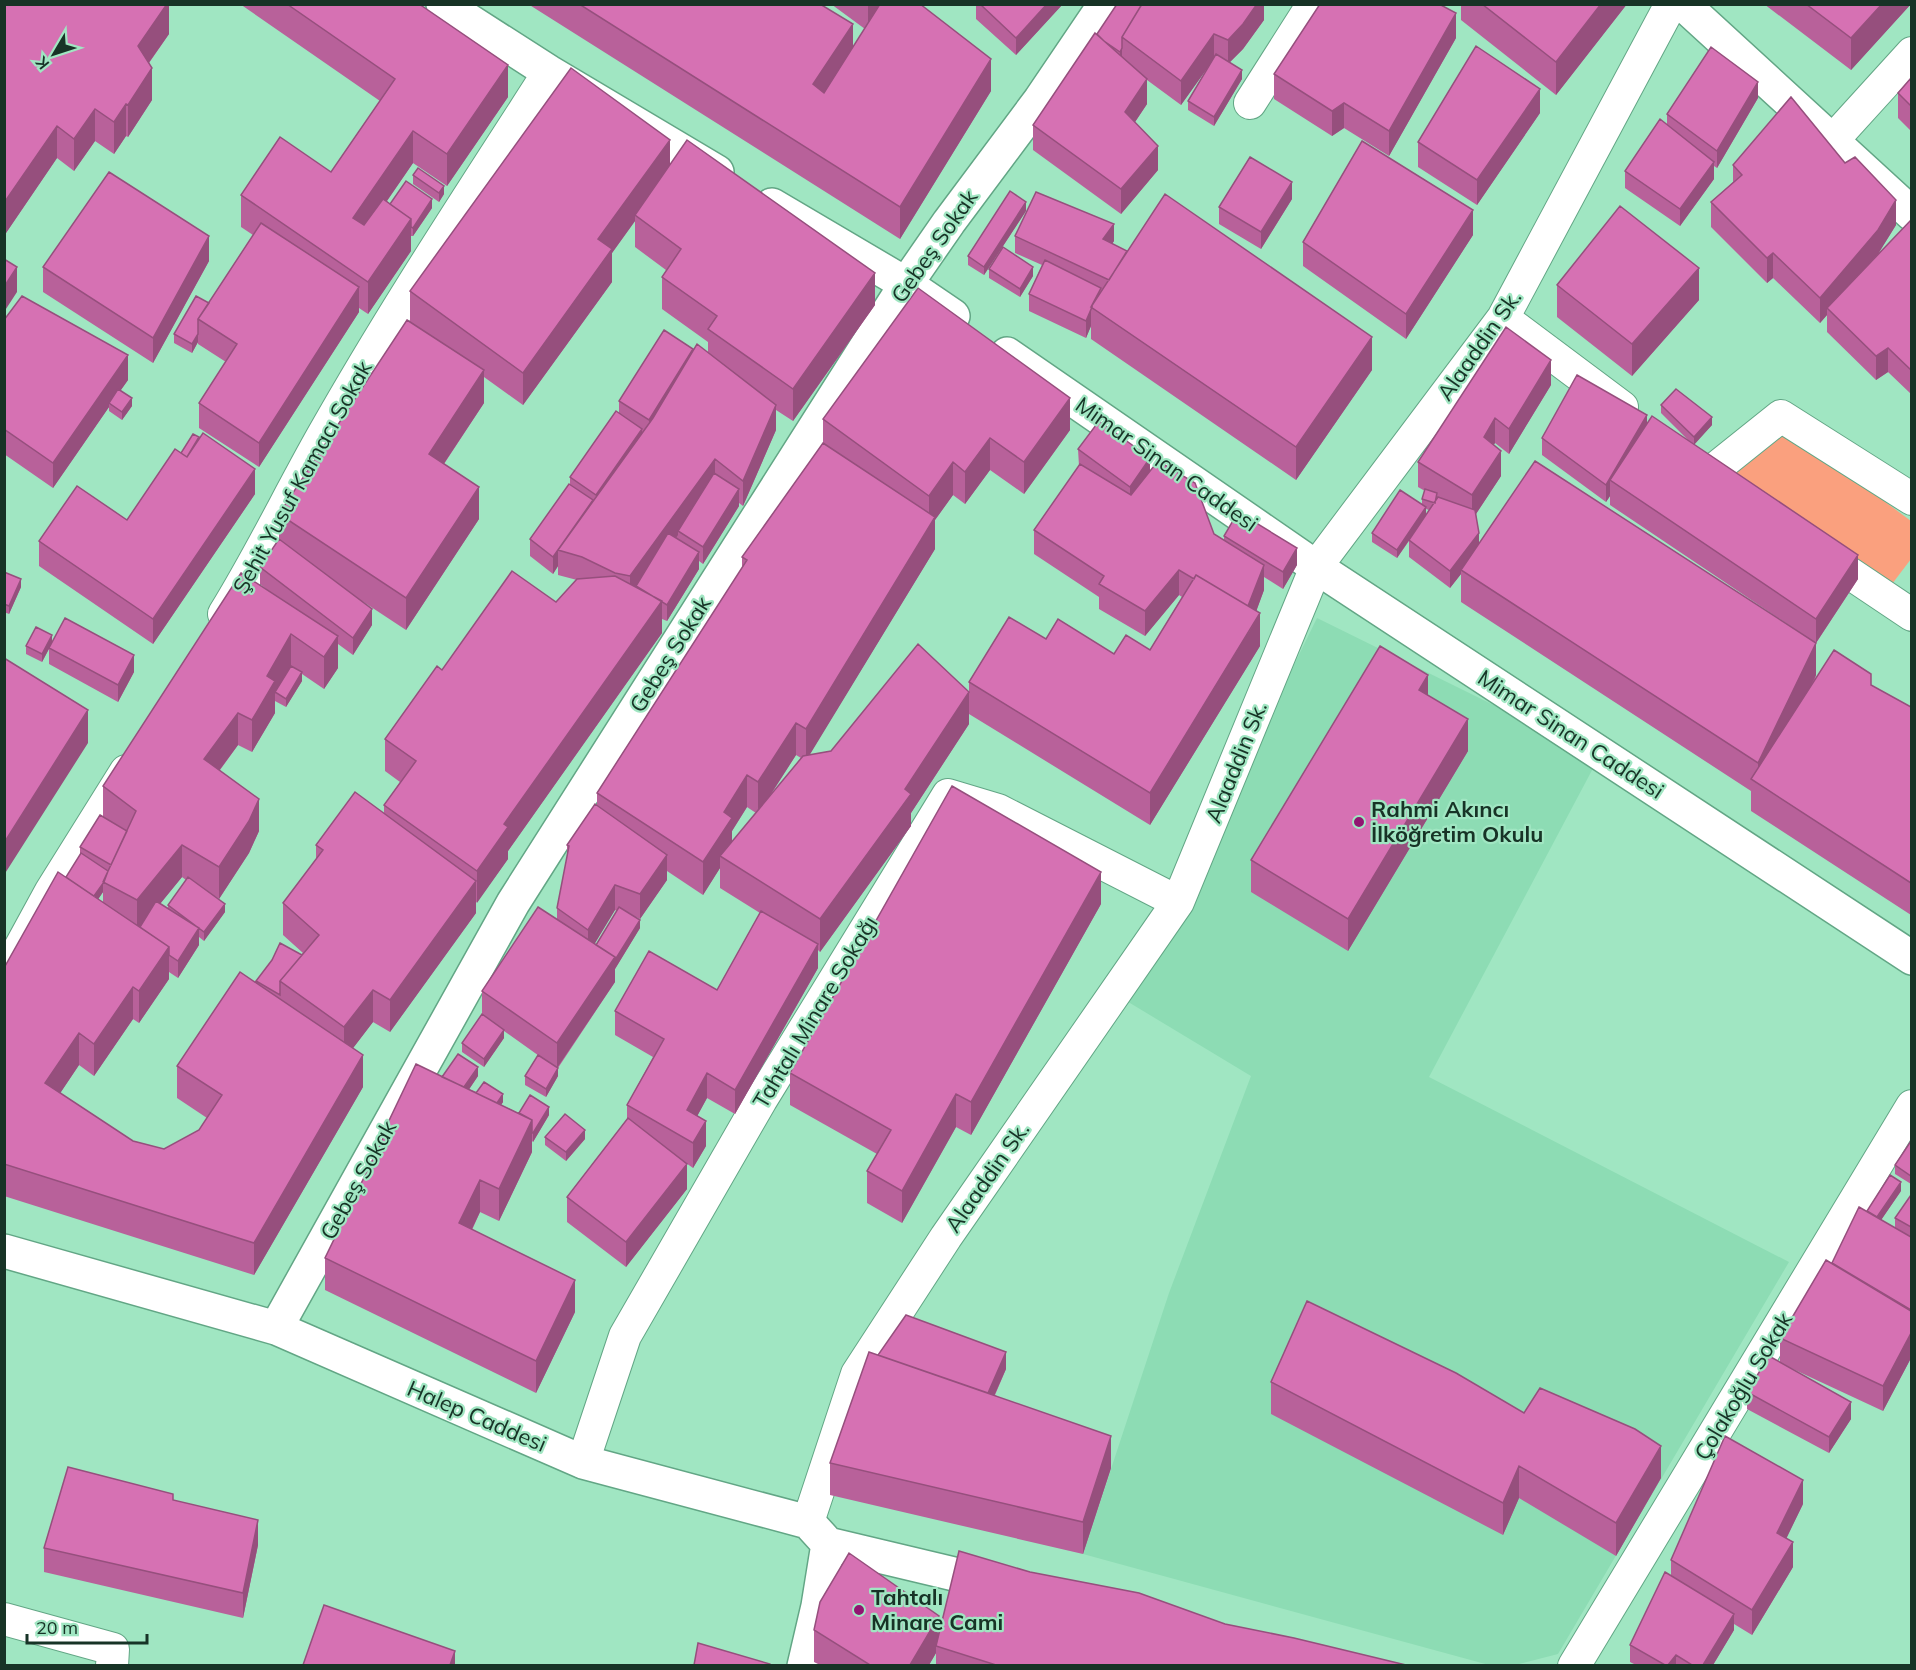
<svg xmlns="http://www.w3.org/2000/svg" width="1916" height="1670" viewBox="0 0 1916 1670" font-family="Mulish,sans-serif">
<rect width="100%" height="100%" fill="#a0e6c2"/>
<path fill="#8ddcb4" d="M1317,618L1599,757L1429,1077L1789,1262L1558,1654L1515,1665H1489L1083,1554L1169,1293L1251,1076L1115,994L1178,902Z"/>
<path fill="#faa07e" d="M1788,430L1911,521V559L1889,588L1729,473Z"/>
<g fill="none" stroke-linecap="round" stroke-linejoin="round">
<g stroke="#62a685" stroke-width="34">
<path id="minor" d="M1250,103L1313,4
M1832,141L1912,53
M1503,318L1622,407
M1689,462L1706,476L1781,416L1912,499
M1824,556L1912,615
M224,614C260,556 289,495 323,435C393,311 472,192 549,72
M4,977L51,891L126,771
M583,1462L625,1336L761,1100L948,795L998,810L1178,902
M808,1522L857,1374L946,1237L1178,902L1316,567L1503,318L1671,4
M4,1619L113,1649L112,1666
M1574,1666L1912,1106"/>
</g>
<g stroke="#62a685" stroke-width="36">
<path id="tertiary" d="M443,4L549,72L717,172
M772,205L906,284L953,316
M1007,354L1316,567L1912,958
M4,1251L276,1328L583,1462L808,1522L828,1544L818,1606L804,1666
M276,1328L513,903L906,284L949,222L1040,100L1105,4
M828,1544L996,1584"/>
</g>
<g stroke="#62a685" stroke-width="36">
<path id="secondary" d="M1683,4L1912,214"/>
</g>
<use href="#minor" stroke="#fff" stroke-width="32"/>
<use href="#tertiary" stroke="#fff" stroke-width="33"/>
<use href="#secondary" stroke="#fff" stroke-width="33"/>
</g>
<path fill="#b8619a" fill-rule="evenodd" d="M169,4V34L149,63L152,100L128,137L126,136L114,154L95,141L74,171L57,158L6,233L4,231V7Z
M240,4H419L508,97L447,186L413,163L387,201L390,204L432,208L413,236H411V251L368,314L359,308V312L259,467L199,428V403L226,362L198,344V342L192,353L174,343V334L209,303L253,235L241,227V195L331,172L380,101Z
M528,4H820L853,48L865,29L831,4H920L991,91L900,239Z
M976,4H1062V5L1016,55L976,19Z
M1264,4V20L1243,49L1229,63L1242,79L1214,126L1188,110V101L1212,61L1181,105L1147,80V104L1135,122L1158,170L1121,214L1033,150V125L1097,34Z
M1459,4H1627L1556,95L1461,20V6Z
M1764,4H1911L1851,70Z
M1456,38L1389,156L1344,128L1332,136L1274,99V74Z
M1911,78V131L1898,118V93Z
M1758,98L1717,168L1714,166V179L1680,226L1625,188V171L1667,124V114Z
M1540,113L1477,205L1418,167V142Z
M670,165L875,305L793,421L776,410V430L743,506L739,503V506L703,564L699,561V569L667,621L662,619V633L508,851V859L476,903V913L390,1032L373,1022L353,1048L363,1087L254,1275L4,1196V968L66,877L80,855V847L103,817V786L275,596L260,584V567L279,540V514L410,322V291ZM635,221V247L666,270L662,277V309L708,342V352L693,349L619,401V412L570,477V484L530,539V556L553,574L558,566V575L577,580L556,602L442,670L385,739V771L400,782L384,805V813L316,845V859L283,903V935L303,953L256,981V983L177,1066V1098L207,1118L199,1130L164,1149L133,1141L60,1093L79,1065L94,1076L133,1019L139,1023L169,979V972L178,978L199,945V937L204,941L225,912L215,896L219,899L249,853L259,831L220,770L238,745L252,752L275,713V693V701L286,707L302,681V674L324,689L338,668V644L353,655L372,625L362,601L406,630L479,519L444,464L484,403V377L523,405L612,282V253ZM182,877L186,880L168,905V909L160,904ZM103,892V902L98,899Z
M1733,165L1896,225L1878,254L1911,222V394L1888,372L1876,380L1827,332V315L1820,323L1773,278L1767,283L1711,227V202L1733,182Z
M413,175L444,194L439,202L413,184Z
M1292,199L1261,249L1219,224V207Z
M1026,211L984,275L968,265V256Z
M1473,235L1406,339L1303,266V242Z
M1015,236L1114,241L1112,244L1372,370L1296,480L1091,339V326L1086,338L1029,311V294L1042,265L1015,253Z
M209,261L153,363L43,292V267Z
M989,269L1033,276L1020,297L989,278Z
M1557,285L1699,300L1632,376L1557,317Z
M4,320L128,380L120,391L132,406L122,420L109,411V407L53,488L4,454Z
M1551,385L1509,454L1495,443L1493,445L1501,476L1476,514L1479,544L1805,636L1610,505V496L1606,502L1542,455V438L1647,424L1688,440L1661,413V405L1712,425L1694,444L1858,579L1816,643V675L1815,679L1871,685L1911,707V915L1751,811V791L1461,602V574L1450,588L1409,557V541L1397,558L1372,542V533L1422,505V499L1425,491L1418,487V462ZM1426,509L1429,510L1426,515Z
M823,419L1070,430L1024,494L990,470L965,504L953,495L935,520V549L809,755L831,751L969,692V682L1046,639L1114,654L1150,650L1182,597L1179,595L1145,636L1099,609V597L1034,554V530L1079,466L1078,449L1150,471L1214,534L1224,540V536L1297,565L1283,589L1264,577V590L1256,611L1260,646L1150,825L969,714V724L911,813V826L820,952L818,950V968L735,1114L707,1098L697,1116L706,1146L693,1168L686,1163L687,1189L626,1267L567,1222V1197L627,1119V1105L653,1057L615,1035V1011L717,990L760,913L720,888V868L703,895L667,871V880L640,919L636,917L640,928L615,969V982L558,1068V1076L546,1097L525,1085V1076L542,1058L504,1031V1038L484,1067L462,1052V1043L482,1014V991L557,919V908L567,859V845L597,806V793L742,568V557L823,443ZM796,755L801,758L768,799ZM747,807L756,813L732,842V831ZM615,910L617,911L596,945L594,944Z
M199,439L255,494L153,644L39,566V541L127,520L181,453Z
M4,572L21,587L9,614L4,612Z
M52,643L134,672L118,702L49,664V649L42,662L26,654V646Z
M1428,695L1468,751L1348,951L1251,892V860Z
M1101,904L971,1135L956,1127L902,1223L867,1203V1171L877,1154L790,1105V1073Z
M478,1076L469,1089L503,1102L501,1105L519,1113L549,1115L533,1142L532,1141V1152L499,1221L480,1212L472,1230L575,1312L536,1393L325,1290V1258L385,1135V1129L442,1077Z
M545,1137L585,1139L566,1161L545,1145Z
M1911,1141V1184L1895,1174V1165Z
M1901,1191L1881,1220L1895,1228V1218L1911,1195V1358L1883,1411L1782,1364L1851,1419L1829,1453L1747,1409V1392L1780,1363V1338L1832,1264L1867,1211Z
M878,1355L1006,1369L995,1395L1111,1468L1083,1554L830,1495V1463Z
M1271,1382L1661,1478L1616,1556L1519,1498L1503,1535L1271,1414Z
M173,1501L258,1545L243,1618L44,1572V1548Z
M1803,1504L1786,1538L1793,1567L1752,1635L1734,1624V1630L1713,1665H1636L1630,1662V1645L1671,1575V1560Z
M1030,1572L1225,1624L1406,1665H936V1653L929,1665H820L814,1662V1630L939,1635Z"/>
<path fill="#964f7d" d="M167,4H169V34L138,78V46Z
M868,4H887L868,31Z
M1047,4L1062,5L1016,55V38Z
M1257,4H1264V20L1243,49L1228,64V40Z
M1601,4H1627L1556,95V62Z
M1882,4H1911L1851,70V38Z
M1456,13V38L1389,156V131Z
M853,24V56L813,116V84Z
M1214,34V59L1181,105V81Z
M1122,48V56L1120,60V52Z
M991,59V91L900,239V207Z
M508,65V97L447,186V154Z
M152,68V100L128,137V105Z
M1242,70V79L1214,126V117Z
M1147,79V104L1125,137V112Z
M1758,82V98L1717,168V151Z
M1540,89V113L1477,205V180Z
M1344,103V128L1332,136V111Z
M126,104V136L114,154V122Z
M95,109V141L74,171V139Z
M57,126V158L6,233V200Z
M413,131V163L353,250V218Z
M670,140V172L635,215V221L612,253V282L523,405V373L598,239Z
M1158,146V170L1121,214V189Z
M1714,162V179L1680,226V209Z
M1292,182V199L1261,249V232Z
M444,186V194L439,202V193Z
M432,199V208L413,236V228Z
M1896,200V225L1878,254L1827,308V315L1820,323V298Z
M1026,202V211L984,275V267Z
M1473,210V235L1406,339V314Z
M411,219V251L368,314V282Z
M1114,224V241L1103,256V239Z
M209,236V261L153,363V338Z
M1773,253V278L1767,283V258Z
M17,267V292L4,312V287Z
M1033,267V276L1020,297V289Z
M1699,268V300L1632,376V344Z
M875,273V305L793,421V389Z
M359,287V312L259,467V443Z
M1091,309V326L1086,338V321Z
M198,334V342L192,353V344Z
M1372,337V370L1296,480V447Z
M1888,348V372L1876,380V356Z
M693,349V366L649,437V420Z
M128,355V380L111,404L109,403V407L53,488V463Z
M1551,360V385L1509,454V429Z
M484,370V403L429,486V454Z
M132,398V406L122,420V412Z
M1070,398V430L1024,494V462Z
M776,405V430L743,506V481Z
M1647,415V432L1610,480V496L1606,502V485Z
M1712,417V425L1694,445V437Z
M1495,418V443L1484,462V437Z
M642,429V446L596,512V495Z
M990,438V470L965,504V472Z
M1501,451V476L1472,520V495Z
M1150,458V475L1130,504V487Z
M715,459V484L678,531V535L640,588L636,586V592L630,601V576Z
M953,462V495L935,520V549L806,761V729L929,526V496Z
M255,469V494L153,644V619Z
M479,487V519L406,630V598Z
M739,489V506L703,564V547Z
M1426,507V515L1397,558V550Z
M1479,533V550L1461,570V574L1450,588V571Z
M1297,548V565L1283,589V572Z
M558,550V566L553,574V557Z
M699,552V569L667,621V605Z
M1858,555V579L1816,643V619Z
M1264,565V590L1248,634L1260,613V646L1150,825V793L1247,609Z
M1179,570V595L1145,636V611Z
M21,579V587L9,614V606Z
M662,601V633L508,851V859L477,903V871L504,824Z
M372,609V625L353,655V638Z
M291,634V666L275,694V713L252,752V720L267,676Z
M52,635V643L42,662V654Z
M338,636V668L324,689V657Z
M1816,643V675L1762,786L1758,783V763Z
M134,655V672L118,702V685Z
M302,672V681L286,707V699Z
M1428,675V707L1419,690Z
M969,692V724L911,813V826L820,952V919Z
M88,710V743L4,875V843Z
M238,713V745L204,791V759Z
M1468,719V751L1348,951V919Z
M796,723V755L758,814V782Z
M747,775V807L732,831V850L720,856V868L703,895V862L724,812Z
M259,799V831L249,853L219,899V867Z
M182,845V877L137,932V900Z
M667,855V880L640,919V894Z
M1101,872V904L971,1135V1102Z
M476,881V913L390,1032V1000Z
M103,883V892L91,910V901Z
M615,885V910L588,955V930Z
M225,904V912L204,941V932Z
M640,920V928L615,969V982L557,1068V1043Z
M199,928V945L178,978V961Z
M818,944V968L735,1114V1090Z
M169,947V979L139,1023V991Z
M133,987V1019L94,1076V1044Z
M373,990V1022L344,1060V1027Z
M504,1030V1038L484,1067V1059Z
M79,1033V1065L45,1116V1083Z
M363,1055V1087L254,1275V1243Z
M478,1067V1076L460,1103V1094Z
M558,1068V1076L546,1097V1089Z
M707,1073V1098L687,1135V1110Z
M503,1094V1102L491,1121V1112Z
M956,1094V1127L902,1223V1191Z
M549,1107V1115L533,1142V1133Z
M532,1120V1152L499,1221V1189Z
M706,1121V1146L693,1168V1143Z
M585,1130V1139L566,1161V1152Z
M687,1164V1189L626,1267V1242Z
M480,1180V1212L459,1256V1223Z
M1901,1182V1191L1877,1226V1218Z
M575,1280V1312L536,1393V1361Z
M1911,1333V1358L1883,1411V1386Z
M1006,1352V1369L982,1423V1406Z
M1851,1402V1419L1829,1453V1437Z
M1111,1436V1468L1083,1554V1522Z
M1661,1446V1478L1616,1556V1523Z
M1519,1466V1498L1503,1535V1503Z
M1803,1480V1504L1777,1558V1533Z
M258,1520V1545L243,1618V1593Z
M1793,1542V1567L1752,1635V1610Z
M1734,1614V1630L1713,1665H1703Z
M939,1616V1647L936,1646V1653L929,1665H910Z
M455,1651V1665H450Z
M1676,1655V1665H1668Z"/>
<path fill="#d671b3" stroke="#964f7d" stroke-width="1.5" d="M6,4H167L138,46L152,68L128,105L126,104L114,122L95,109L74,139L57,126L6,200L4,199V7Z
M287,4H419L508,65L447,154L413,131L353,218L364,225L383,199L411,219L368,282L241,195L280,137L331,172L395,79Z
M579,4H820L853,24L813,84L824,93L880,4H920L991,59L900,207Z
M980,4H1047L1016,38Z
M1117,4H1142L1122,37V48L1120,52L1104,41L1097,34Z
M1142,4H1257L1243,24L1228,40L1214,34L1181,81L1122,37Z
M1320,4H1439L1456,13L1389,131L1344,103L1332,111L1274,74Z
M1482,4H1601L1556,62Z
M1806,4H1882L1851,38Z
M1095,33L1147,79L1125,112L1158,146L1121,189L1033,125Z
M1476,46L1540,89L1477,180L1418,142Z
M1711,47L1758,82L1717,151L1667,114Z
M1216,54L1242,70L1214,117L1188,101Z
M571,68L670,140L598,239L612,249L523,373L410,291Z
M1911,78V106L1898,93Z
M1791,97L1845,163L1855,157L1896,200L1878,230L1820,298L1773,253L1767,258L1711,202L1742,175L1733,165Z
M1660,119L1714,162L1680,209L1625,171Z
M687,140L875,273L793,389L708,329L717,316L662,277L681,249L635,215Z
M1362,141L1473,210L1406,314L1303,242Z
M1250,157L1292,182L1261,232L1219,207Z
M418,168L444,186L439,193L413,175Z
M109,172L209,236L153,338L43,267Z
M406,181L432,199L413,228L411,227V219L390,204Z
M1010,191L1026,202L984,267L968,256Z
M1036,192L1114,224L1103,239L1127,251L1109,280L1015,236Z
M1165,194L1372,337L1296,447L1091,307Z
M1620,206L1699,268L1632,344L1557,285Z
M1910,221L1911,222V370L1888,348L1876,356L1827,308Z
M261,223L359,287L259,443L199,403L237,344L198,319Z
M1003,247L1033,267L1020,289L989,269Z
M4,259L17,267L4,287Z
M1045,260L1101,288L1091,307H1092L1086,321L1029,294Z
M918,288L1070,398L1024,462L990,438L965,472L953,462L929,496L823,419Z
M22,296L128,355L53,463L4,429V320Z
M196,296L209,303L198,319V334L192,344L174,334Z
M407,320L484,370L429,454L479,487L406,598L279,514Z
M1506,327L1551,360L1509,429L1495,418L1484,437L1501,451L1472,495L1418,462Z
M664,330L693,349L649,420L619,401Z
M697,344L776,405L743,481L715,459L630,576L615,573L582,557L558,550L653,418Z
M1577,375L1647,415L1606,485L1542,438Z
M118,389L132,398L122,412L109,403Z
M1676,389L1712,417L1694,437L1661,405Z
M616,411L642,429L596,495L570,477Z
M1652,416L1858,555L1816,619L1610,480Z
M1099,421L1150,458L1130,487L1078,449Z
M203,433L255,469L153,619L39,541L77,486L127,520L175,449L187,457Z
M193,434L199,437L187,457L181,453Z
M823,443L935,517L806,729L796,723L758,782L747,775L724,812L732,818L703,862L597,793L747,560L742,557Z
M1158,461L1195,483L1214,534L1264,565L1248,606L1196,575L1194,579L1179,570L1145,611L1099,584L1104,576L1034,530L1080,464L1131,495Z
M1535,461L1816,643L1758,763L1461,570Z
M714,473L739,489L703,547L678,531Z
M569,484L593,500L553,557L530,539Z
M1425,489L1437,493L1435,503L1422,499Z
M1400,490L1426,507L1397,550L1372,533Z
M1438,497L1475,510L1479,533L1450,571L1409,540Z
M1238,512L1297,548L1283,572L1224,536Z
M668,533L699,552L667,605L636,586Z
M279,539L372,609L353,638L260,567Z
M512,571L556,602L577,579L615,576L662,601L504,824L508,827L477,871L384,805L416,761L385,739L437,666L442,670Z
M4,572L21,579L9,606L4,604Z
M241,573L338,636L324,657L291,634L267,676L275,681L252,720L238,713L204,759L259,799L249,821L219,867L182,845L137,900L103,882L136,811L103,786Z
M1196,575L1260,613L1150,793L969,682L1009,617L1046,639L1058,619L1114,654L1126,635L1150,650Z
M65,618L134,655L118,685L49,648Z
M36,627L52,635L42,654L26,646Z
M918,644L969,692L905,789L911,794L820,919L720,856L803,756L831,751Z
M1380,646L1428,675L1419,690L1468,719L1348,919L1251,860Z
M1834,650L1871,674V685L1911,707V883L1751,779Z
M4,658L88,710L4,843Z
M291,666L302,672L286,699L275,692Z
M952,786L1101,872L971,1102L956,1094L902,1191L867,1171L891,1130L790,1073Z
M355,792L476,881L390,1000L373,990L344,1027L280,981L319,935L283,903L323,850L316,845Z
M595,804L667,855L640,894L615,885L588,930L557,908L569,846L567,845Z
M100,815L127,831L111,865L80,847Z
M81,853L108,871L104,882L94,896L66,877Z
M58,872L169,947L139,991L133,987L94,1044L79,1033L45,1083L133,1141L164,1149L199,1130L222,1095L177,1066L240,972L363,1055L254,1243L4,1164V968Z
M188,877L225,904L204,932L168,905Z
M156,901L199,928L178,961L169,955V947L140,927Z
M538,907L615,957L557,1043L482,991Z
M619,907L640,920L615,960V957L596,945Z
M761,911L818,944L735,1090L707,1073L687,1110L706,1121L693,1143L627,1105L664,1039L615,1011L649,951L717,990Z
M280,943L302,955L280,981V995L256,981L272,960Z
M482,1014L504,1030L484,1059L462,1043Z
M458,1054L478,1067L464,1087L442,1077Z
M538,1055L558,1068L546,1089L525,1076Z
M416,1064L532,1120L499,1189L480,1180L459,1223L575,1280L536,1361L325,1258L387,1130L385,1129Z
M484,1082L503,1094L497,1103L476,1093Z
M530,1095L549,1107L533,1133H532V1120L519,1113Z
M565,1114L585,1130L566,1152L545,1137Z
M628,1118L687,1164L626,1242L567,1197Z
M1911,1141V1176L1895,1165Z
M1890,1175L1901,1182L1877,1217L1867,1211Z
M1911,1195V1227L1895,1218Z
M1859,1207L1911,1237V1310L1832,1263Z
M1826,1260L1911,1311V1333L1883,1386L1780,1338Z
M1307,1301L1456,1373L1524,1413L1540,1388L1635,1429L1661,1446L1616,1523L1519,1466L1503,1503L1271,1382Z
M906,1315L1006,1352L988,1393L878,1355Z
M869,1352L1111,1436L1083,1522L830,1463Z
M1769,1356L1851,1402L1829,1437L1747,1392Z
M1725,1436L1803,1480L1777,1533L1793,1542L1752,1610L1671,1560Z
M68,1467L173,1494V1500L258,1520L243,1593L44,1548Z
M959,1551L1030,1572L1139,1593L1225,1624L1294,1638L1406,1665H996L936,1646Z
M849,1553L939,1616L910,1665H870L814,1630L820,1602Z
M1665,1572L1734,1614L1703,1665H1692L1676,1655L1668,1665H1665L1630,1645Z
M324,1605L455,1651L450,1665H303Z
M698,1643L770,1664V1665H694Z"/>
<g fill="#911571" stroke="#a0e6c2" stroke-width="2">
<circle cx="1359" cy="822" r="6"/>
<circle cx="859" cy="1610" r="6"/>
</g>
<g text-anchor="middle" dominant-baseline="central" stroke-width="4.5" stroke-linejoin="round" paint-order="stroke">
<g font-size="22" fill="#173326" stroke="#a0e6c2">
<text transform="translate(934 246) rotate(-55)">Gebeş Sokak</text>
<text transform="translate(1479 345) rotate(-55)">Alaaddin Sk.</text>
<text transform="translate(1167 464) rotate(35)">Mimar Sinan Caddesi</text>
<text transform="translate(302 477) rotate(-61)">Şehit Yusuf Kamacı Sokak</text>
<text transform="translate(670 654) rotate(-58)">Gebeş Sokak</text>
<text transform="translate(1571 734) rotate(33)">Mimar Sinan Caddesi</text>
<text transform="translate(1236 762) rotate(-68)">Alaaddin Sk.</text>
<text transform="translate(815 1012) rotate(-59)">Tahtalı Minare Sokağı</text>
<text transform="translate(987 1177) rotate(-55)">Alaaddin Sk.</text>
<text transform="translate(358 1180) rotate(-61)">Gebeş Sokak</text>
<text transform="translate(1743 1386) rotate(-59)">Çolakoğlu Sokak</text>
<text transform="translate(477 1416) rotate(23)">Halep Caddesi</text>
</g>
<g font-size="22" font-weight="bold" fill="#173326" stroke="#a0e6c2" text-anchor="start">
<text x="1371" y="809">Rahmi Akıncı<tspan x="1371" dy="25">İlköğretim Okulu</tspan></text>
<text x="871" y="1597">Tahtalı<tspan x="871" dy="25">Minare Cami</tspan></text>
</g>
</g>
<rect width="1916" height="1670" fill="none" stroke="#173326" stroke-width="12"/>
<g transform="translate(54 54) rotate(231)" stroke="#a0e6c2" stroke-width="4.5" paint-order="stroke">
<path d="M0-4.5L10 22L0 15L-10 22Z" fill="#173326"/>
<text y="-9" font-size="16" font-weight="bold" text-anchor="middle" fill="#173326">K</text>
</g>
<path d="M27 1634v9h120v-9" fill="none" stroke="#173326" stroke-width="3"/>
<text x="36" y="1634" font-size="18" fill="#173326" stroke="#a0e6c2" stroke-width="4.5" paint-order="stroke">20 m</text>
</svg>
